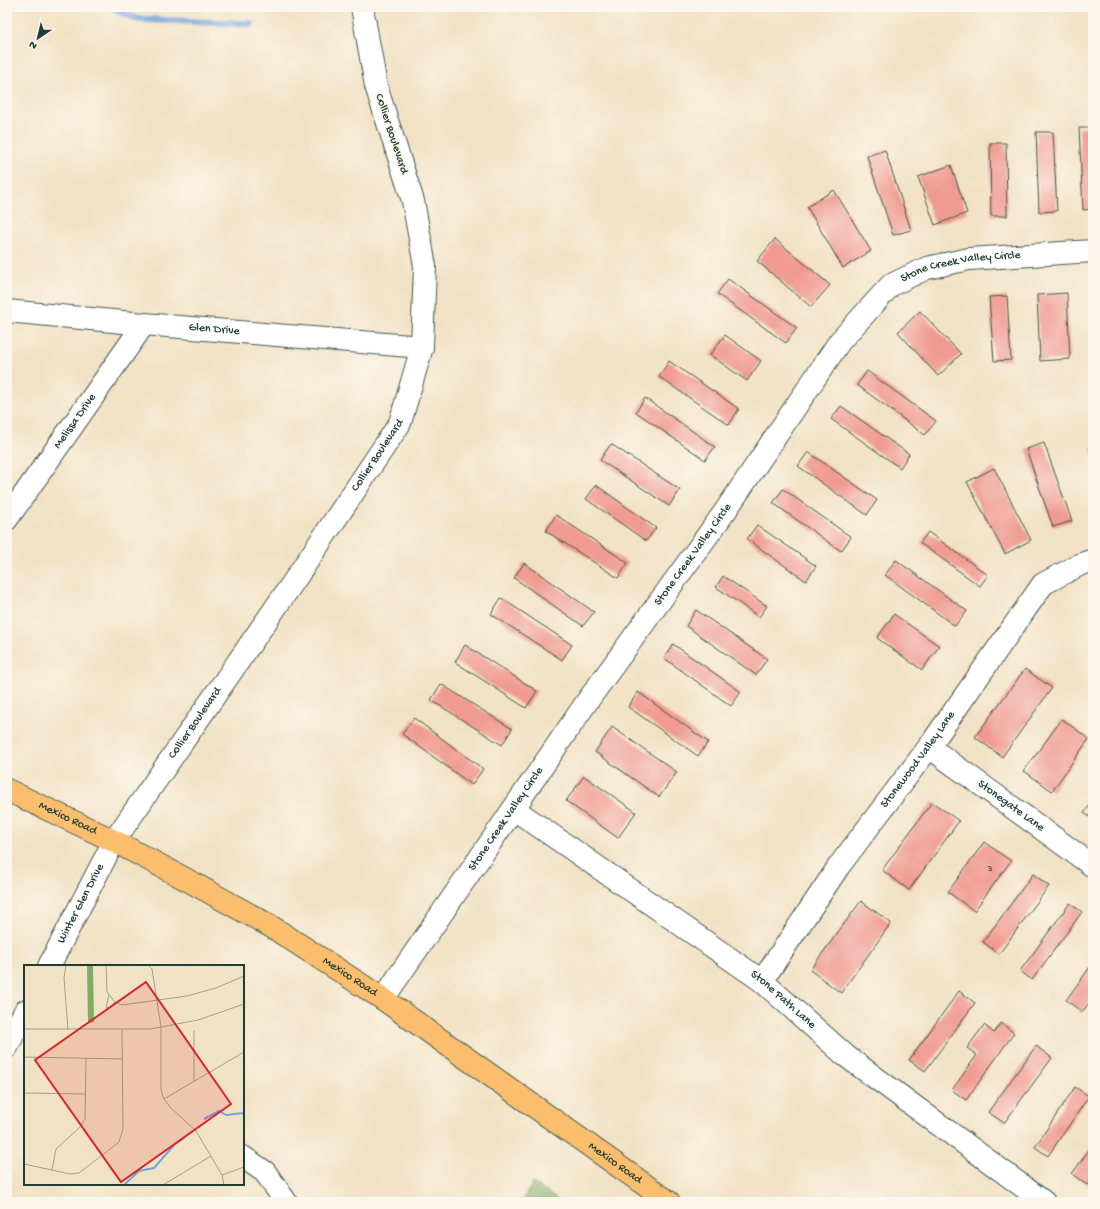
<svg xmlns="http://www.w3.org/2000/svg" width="1100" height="1209" viewBox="0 0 1100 1209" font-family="'Gochi Hand',sans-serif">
<rect width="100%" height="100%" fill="#fbf7ec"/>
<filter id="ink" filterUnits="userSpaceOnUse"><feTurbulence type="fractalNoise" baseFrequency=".025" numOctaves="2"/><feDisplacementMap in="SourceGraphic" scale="8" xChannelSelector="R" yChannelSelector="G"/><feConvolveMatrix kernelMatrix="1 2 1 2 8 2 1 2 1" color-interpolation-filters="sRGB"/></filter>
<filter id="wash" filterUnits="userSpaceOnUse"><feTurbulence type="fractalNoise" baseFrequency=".012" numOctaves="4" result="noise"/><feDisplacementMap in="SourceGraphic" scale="16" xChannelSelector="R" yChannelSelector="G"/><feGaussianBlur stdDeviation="0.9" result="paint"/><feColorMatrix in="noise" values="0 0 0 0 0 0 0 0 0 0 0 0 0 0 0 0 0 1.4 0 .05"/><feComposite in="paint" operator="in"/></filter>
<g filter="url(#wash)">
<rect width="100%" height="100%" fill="#f2e2c5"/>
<path fill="#80ac63" stroke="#50744c" d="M533,1183L561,1202H521Z"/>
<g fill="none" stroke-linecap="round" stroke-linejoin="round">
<path stroke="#73a2dc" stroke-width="7" d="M115,7L116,10L136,19L251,24"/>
</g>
<g id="blocks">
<path fill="#f09b92" d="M1079,128H1093V209L1083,210Z
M1036,132H1053L1057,211L1039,212Z
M990,143H1006L1007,216H991Z
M885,150L911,230L893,235L867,156Z
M951,165L967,213L935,225L918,177Z
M834,190L871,251L843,268L807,207Z
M775,239L830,285L811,307L757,261Z
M728,279L797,328L786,343L717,294Z
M1067,293L1070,359L1040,361L1037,295Z
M1007,296L1011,360L994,361L989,297Z
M920,311L961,354L938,376L898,332Z
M725,335L761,361L747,381L710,355Z
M669,361L739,409L729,425L659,377Z
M867,371L936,421L925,435L857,385Z
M645,398L715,447L705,460L636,412Z
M841,406L909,454L900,468L831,419Z
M1044,443L1072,521L1053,527L1026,449Z
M611,444L680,490L669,506L600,460Z
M1093,447V457L1090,448Z
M808,452L877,500L867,515L798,466Z
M994,468L1031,540L1005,554L967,482Z
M596,485L656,528L646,541L586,499Z
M783,489L851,537L841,551L773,503Z
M556,515L628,563L618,578L546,531Z
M757,525L816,566L806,581L747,539Z
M928,532L988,575L980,586L920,543Z
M896,560L967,611L955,626L885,575Z
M524,563L594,612L583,626L514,578Z
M723,576L767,606L759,617L716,587Z
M501,598L572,645L562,660L491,614Z
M696,610L767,659L756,675L686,626Z
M894,614L939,646L922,670L877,638Z
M673,644L741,692L731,706L664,658Z
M465,645L537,691L526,708L455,662Z
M1025,669L1052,688L1002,757L975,737Z
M441,684L512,729L502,745L431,700Z
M638,692L708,742L698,756L628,707Z
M414,718L483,769L472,785L402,734Z
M1062,719L1089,739L1052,791L1024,771Z
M612,727L677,772L659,797L595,752Z
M584,776L636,812L618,838L566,801Z
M1093,801V819L1084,813Z
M932,802L959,821L909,890L882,870Z
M984,842L1011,861L974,911L948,892Z
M1033,874L1049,886L999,954L983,942Z
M861,901L891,923L841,993L810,970Z
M1070,903L1082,912L1032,980L1020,971Z
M1093,963V998L1082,1012L1066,1000Z
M959,991L975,1003L925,1071L909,1060Z
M1001,1023L1014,1033L966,1100L952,1090L977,1055L967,1048L984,1025L994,1033Z
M1036,1046L1052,1058L1004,1123L988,1112Z
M1075,1087L1089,1096L1048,1156L1035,1147Z
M1093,1144V1176L1087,1185L1072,1174Z"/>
</g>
</g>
<g filter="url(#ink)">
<use href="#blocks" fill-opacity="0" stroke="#3f564a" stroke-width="1"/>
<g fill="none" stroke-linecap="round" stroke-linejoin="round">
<g stroke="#3f564a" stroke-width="24">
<g id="minor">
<path id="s1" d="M7,311L144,324L422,347"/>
<path id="s2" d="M7,519L144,324"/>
<path id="s3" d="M929,747L1093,866"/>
<path id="s4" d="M514,809L762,981L846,1056L1044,1202"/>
<path id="s5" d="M49,966L114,841L294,581L400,423L422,347L425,266L413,201L376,86L362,7"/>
<path id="s6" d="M762,981L839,866L929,747L1043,584L1079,565L1093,560"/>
<path id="s7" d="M383,999L586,703L726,510L840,341L891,285L927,268L969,259L1093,251"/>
<path d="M7,1047L25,1011"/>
<path d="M243,1157L265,1172L286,1202"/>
</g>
</g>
<g stroke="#3f564a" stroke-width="24">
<g id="major">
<path id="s8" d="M7,790L114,841L191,882L272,927L383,999L669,1202"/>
</g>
</g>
<use href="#minor" stroke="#fff" stroke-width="22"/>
<use href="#major" stroke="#fabe6e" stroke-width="22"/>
</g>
</g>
<g text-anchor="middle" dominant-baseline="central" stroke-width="4" stroke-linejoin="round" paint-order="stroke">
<g font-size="10" fill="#53544c">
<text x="990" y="869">3</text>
</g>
<g font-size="12" fill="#1f3d34" stroke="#fbf7ec">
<text transform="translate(391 134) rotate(72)">Collier Boulevard</text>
<text stroke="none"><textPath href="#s7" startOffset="950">Stone Creek Valley Circle</textPath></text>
<text stroke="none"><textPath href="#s1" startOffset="208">Glen Drive</textPath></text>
<text stroke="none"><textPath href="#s2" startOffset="119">Melissa Drive</textPath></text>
<text stroke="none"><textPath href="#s5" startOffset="608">Collier Boulevard</textPath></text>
<text stroke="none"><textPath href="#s7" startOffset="542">Stone Creek Valley Circle</textPath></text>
<text stroke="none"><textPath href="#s5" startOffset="284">Collier Boulevard</textPath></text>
<text stroke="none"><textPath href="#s6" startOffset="271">Stonewood Valley Lane</textPath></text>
<text stroke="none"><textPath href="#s3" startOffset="101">Stonegate Lane</textPath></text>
<text stroke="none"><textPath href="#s8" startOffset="67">Mexico Road</textPath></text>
<text stroke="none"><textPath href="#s7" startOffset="218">Stone Creek Valley Circle</textPath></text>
<text stroke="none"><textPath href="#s5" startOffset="70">Winter Glen Drive</textPath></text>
<text stroke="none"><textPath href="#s8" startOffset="391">Mexico Road</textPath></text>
<text stroke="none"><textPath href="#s4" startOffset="330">Stone Path Lane</textPath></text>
<text stroke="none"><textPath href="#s8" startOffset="715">Mexico Road</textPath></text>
</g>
</g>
<g transform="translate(24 965)">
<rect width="220" height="220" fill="#f2e2c5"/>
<path d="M63,0H69L70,57L64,58Z" fill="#80ac63"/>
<path fill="none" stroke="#73a2dc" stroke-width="2" d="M180,154L195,146L202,150L220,148M100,220L115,206L130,203L150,180L161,172"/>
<path fill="none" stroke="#9ea08b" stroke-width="1" d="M42,0L40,13L44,65M82,0L83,27L91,37L98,40L163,31L192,23L220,11M124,0L128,4L137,62V125L140,134L146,142L172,166L198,210L200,220M85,30L82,42L85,43L91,37M0,64H126L174,55L220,39M0,92L99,94M170,116V65M0,128L61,129M140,134L220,87M0,199L46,209L55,208L95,177L99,164L98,65M28,205L32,184L56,162L61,154L62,94M198,210L220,202M139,220L187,191"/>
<path fill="#d62828" fill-opacity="0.15" stroke="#d62828" stroke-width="2" d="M122,17L207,139L97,217L11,95Z"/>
<rect width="220" height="220" fill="none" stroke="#1f3d34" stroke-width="2"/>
</g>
<rect width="1100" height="1209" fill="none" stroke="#fbf7ec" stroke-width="24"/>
<g transform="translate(38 38) rotate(215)" stroke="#fbf7ec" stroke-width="3" paint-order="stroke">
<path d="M0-3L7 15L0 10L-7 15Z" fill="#1f3d34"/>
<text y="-6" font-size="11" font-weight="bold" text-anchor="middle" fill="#1f3d34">N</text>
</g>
</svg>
